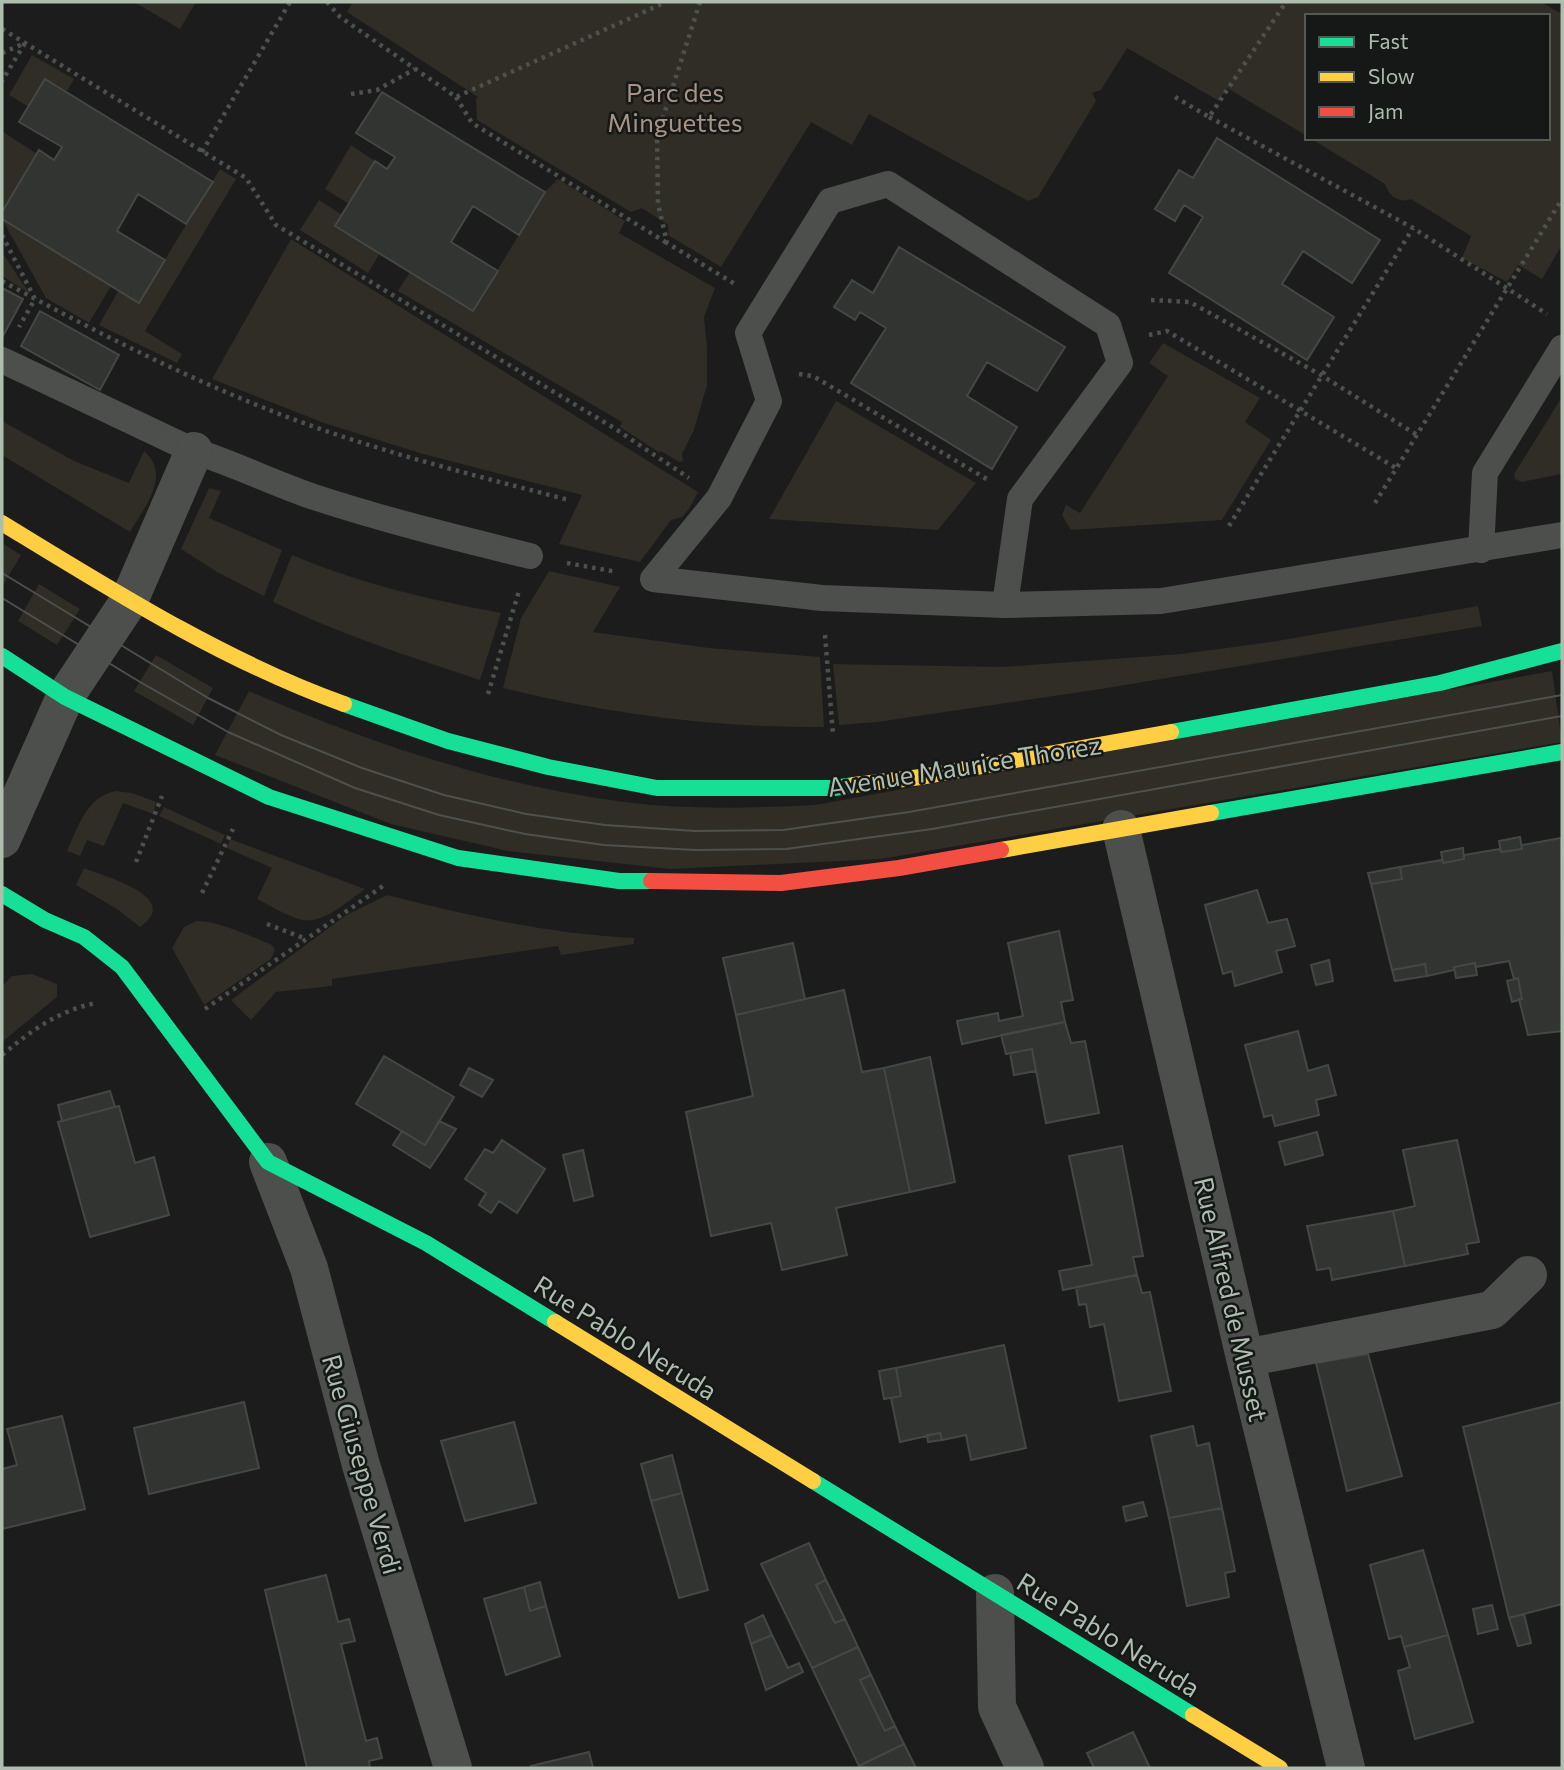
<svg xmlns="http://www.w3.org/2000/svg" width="1564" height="1770" viewBox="0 0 1564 1770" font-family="Commissioner,sans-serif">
<rect width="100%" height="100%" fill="#1c1c1c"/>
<path fill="#302c26" d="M134,2H196L180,29Z
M353,2H1541L1562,14V245L1542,279L1518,265L1507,282L1462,258L1471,236L1411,199C1399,204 1388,195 1385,184L1310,138H1548V16H1307V136L1227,88L1219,101L1127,48L1101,90L1092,93L1096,101L1038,197L1028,201L869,114L852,145L811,122L721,267L668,235V225L642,208L631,212L477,120L476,99L478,97L347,12Z
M32,55L74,79L67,91L45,79L29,107L9,95Z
M2,131L37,154L2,212Z
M351,145L375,161L349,204L325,189Z
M220,169L236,179L145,331L182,354L177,363L99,325L119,290L139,302Z
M558,179L625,221L619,233L715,288L704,317L707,347V385L694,430L682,454L683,461L679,462L661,451L660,453L620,427L622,422L398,291L410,272L473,310L545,192Z
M319,200L342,215L335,226L380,253L368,273L300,230Z
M2,219L111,286L89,323L46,298Z
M291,239L698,492L689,509L682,517L671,520L640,562L559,544L582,495L423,454L324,423L212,379Z
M2,252L29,293L2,276Z
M1163,343L1260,398L1245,422L1271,440L1222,520L1071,530L1062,515L1066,505L1080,513L1168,376L1149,363Z
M1562,397V474L1522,482L1515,479L1514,474Z
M836,401L976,483L938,530L769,519Z
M2,421L74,461L129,483L144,451C172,475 144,508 130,532L2,455Z
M209,488L221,491L209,518L282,550L264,596L217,572L181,549Z
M2,543L21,555L2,587Z
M292,555C361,584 427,599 501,613L480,680C410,657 340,634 273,602Z
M549,571L620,587L593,632L709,648L820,657L824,727C715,728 609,714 503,688L521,618Z
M39,584L80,609L57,645L18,621Z
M1478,606L1482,626L1101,689L877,722L839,725L833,664L1002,667L1181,654L1271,642Z
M156,655L213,688L193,725L134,691Z
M1552,671L1562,742L881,859L670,869L508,851L391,824L215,755L249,691C370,743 493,785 624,802C688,810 752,808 815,805Z
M116,791L132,793L156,802L153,814L123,803L104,846L87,840L80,856L67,851C78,827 87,796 116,791Z
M164,807L225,835L221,844L159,816Z
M230,839L365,889C348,901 324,924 302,920C287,916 271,906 257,899L272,868L227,848Z
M84,868C106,877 183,897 140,927L117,909L76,885Z
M387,895C469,916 550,934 634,938V944L561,955L558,946L332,979V986L276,992L251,1020L231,1000L345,916Z
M196,921C217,920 253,937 272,945L275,950L271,959L204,1005L172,948L184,927Z
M32,974L57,984V997L2,1042V986L12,976Z"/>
<path fill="#323432" stroke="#444845" stroke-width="2" d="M45,79L213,182L186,224L138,194L117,231L165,260L139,303L2,219V212L39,150L54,160L62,147L19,122Z
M382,92L545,192L519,235L473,206L451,242L498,271L473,311L335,226L375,161L387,169L395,157L356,133Z
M1217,138L1380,240L1352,283L1303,251L1282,284L1334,317L1307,360L1169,273L1203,217L1184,205L1175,221L1155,209L1179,170L1193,178Z
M899,247L1065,347L1037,391L987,362L967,396L1017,427L992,469L851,383L886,328L860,312L855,320L834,307L852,280L873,293Z
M2,288L23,299L3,336H2Z
M40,311L119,355L100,390L21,346Z
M1520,837L1522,849L1501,852L1499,841Z
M1561,838L1562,1031L1528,1035L1519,999H1522L1518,978L1514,979L1509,961L1476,967L1475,963L1454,967V970L1427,976L1425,964L1392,970L1371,884L1402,879L1400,867L1442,860L1443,863L1464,859V855L1500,849L1501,852L1522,849V845Z
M1463,848L1464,859L1443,863L1441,852Z
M1400,867L1402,879L1371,884L1368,873Z
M1257,890L1268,923L1287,919L1295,946L1276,951L1282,972L1235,986L1232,971L1223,974L1205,905Z
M1059,931L1073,1000L1061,1002L1065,1022L962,1044L957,1021L998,1013L999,1021L1023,1016L1008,943Z
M793,943L805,999L736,1015L723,958Z
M1329,960L1333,981L1316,985L1311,965Z
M1475,963L1477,975L1456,978L1454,967Z
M1425,964L1427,976L1395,981L1392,970Z
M1518,978L1522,999L1512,1002L1507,981Z
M844,990L862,1072L884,1068L910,1192L836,1208L847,1255L782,1270L771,1223L711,1236L686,1112L753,1096L736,1015Z
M1065,1022L1071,1043L1085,1041L1099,1113L1046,1123L1032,1049L1006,1054L1001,1035Z
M1298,1031L1308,1071L1328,1065L1336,1095L1316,1100L1319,1115L1275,1126L1272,1115L1264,1117L1245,1045Z
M1032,1049L1036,1071L1014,1075L1010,1053Z
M384,1056L454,1097L425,1145L356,1104Z
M930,1057L955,1182L910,1192L884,1068Z
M469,1068L493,1080L482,1097L460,1085Z
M110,1091L115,1107L62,1121L58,1105Z
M119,1106L135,1163L154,1157L169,1215L90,1237L58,1122Z
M439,1121L456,1129L430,1168L393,1145L402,1131L425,1145Z
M1317,1132L1323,1155L1285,1165L1279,1142Z
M502,1140L545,1169L517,1213L499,1201L491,1213L479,1205L486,1193L465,1179L485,1149L493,1153Z
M1457,1140L1479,1242L1466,1244L1468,1254L1405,1266L1393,1211L1415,1206L1403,1150Z
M1122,1146L1143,1256L1133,1257L1137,1275L1063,1290L1059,1271L1092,1265L1069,1156Z
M583,1150L593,1196L574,1201L563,1155Z
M1393,1211L1405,1266L1332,1280L1330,1268L1317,1270L1307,1226Z
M1137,1275L1142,1293L1150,1292L1171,1391L1119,1401L1104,1324L1090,1327L1086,1304L1079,1305L1076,1287Z
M1004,1345L1026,1448L971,1460L966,1435L942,1440L940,1433L900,1442L891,1398L901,1396L896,1368Z
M1368,1354L1402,1476L1347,1491L1316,1363Z
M896,1368L901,1396L884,1399L879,1371Z
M244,1402L259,1468L149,1494L134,1428Z
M1562,1402V1604L1509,1618L1463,1427Z
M62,1416L85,1509L2,1529V1469L17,1465L7,1429Z
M514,1422L536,1503L465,1521L441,1441Z
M1193,1426L1197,1446L1209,1443L1222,1508L1169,1518L1151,1436Z
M940,1433L942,1440L928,1442L927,1435Z
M672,1455L682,1493L651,1501L641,1464Z
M682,1493L708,1590L679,1598L651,1501Z
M1143,1502L1147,1516L1126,1521L1123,1507Z
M1222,1508L1235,1571L1225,1573L1229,1597L1187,1606L1169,1518Z
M809,1543L826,1580L816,1585L835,1623L845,1619L858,1647L812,1668L761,1564Z
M1423,1550L1448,1635L1404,1647L1401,1636L1389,1639L1370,1565Z
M326,1575L338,1622L349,1619L355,1641L341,1644L366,1741L377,1738L382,1758L369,1761L370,1768H307L265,1590Z
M826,1580L845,1619L835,1623L816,1585Z
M540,1582L546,1606L530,1611L524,1587Z
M524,1587L530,1611L546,1606L560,1656L506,1675L484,1599Z
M1492,1605L1498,1629L1478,1634L1473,1609Z
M1524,1614L1531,1643L1518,1646L1509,1618Z
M763,1615L772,1635L751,1644L745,1624Z
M772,1635L788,1668L799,1663L803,1672L766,1690L751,1644Z
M1448,1635L1473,1722L1415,1739L1398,1671L1410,1667L1404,1647Z
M858,1647L871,1675L860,1680L885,1731L895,1726L904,1744L859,1766L812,1668Z
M871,1675L895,1726L885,1731L860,1680Z
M1133,1732L1150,1768H1094L1087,1753Z
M904,1744L916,1768H860L859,1766Z
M589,1752L593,1768H532L531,1766Z"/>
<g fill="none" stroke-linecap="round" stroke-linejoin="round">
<path stroke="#4d514d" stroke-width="4.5" stroke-dasharray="3.5 5" stroke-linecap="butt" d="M327,2L340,17L456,97L666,2
M700,2L657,136L658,203L667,243L735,284
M2,29L246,178L276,225L614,428L689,478
M2,53L25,43L2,81
M351,94L377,90L415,69
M456,97L472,123L667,243
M1175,97L1209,117L1286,2
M1209,117L1413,228L1547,314
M202,152L290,2
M2,235L35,299L19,327
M2,281C107,338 215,393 329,432C408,459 488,479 569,500
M1151,300L1190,302L1321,375L1417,435
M1149,335L1167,331L1396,468
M799,374L813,376L990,481
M1375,503L1562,199
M1229,526L1413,228
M567,563L617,572
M825,635L833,735
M488,694L519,591
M136,862L162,796
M202,893L233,829
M267,924L306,939
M205,1009L383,886
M2,1055C31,1031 57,1011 96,1003"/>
<path stroke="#4c4f4c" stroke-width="26" d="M2,360L194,451C235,464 273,483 314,497C384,520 457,538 530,556
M1481,550L1485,473L1562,348
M653,579L719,498L769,401L748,333L830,201L888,184L1108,325L1120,363L1020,499L1005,605
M653,579L822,598L1005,605L1161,601L1562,535"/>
<path stroke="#4c4f4c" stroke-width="38" d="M1121,829L1245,1358L1346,1768
M2,839L65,697L129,601L194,451
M268,1162L309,1268L361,1465L453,1768
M1245,1358L1492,1310L1528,1275
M995,1593L997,1707L1025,1768"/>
<path stroke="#16e098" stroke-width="16" d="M2,656L65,697L269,797L458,858L619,881H651
M344,704L448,741L548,767L657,788H834L854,785
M1171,732L1440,683L1562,651
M1211,813L1562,752
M2,894L45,920L84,937L122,967L268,1162L426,1243L555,1322
M813,1481L1193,1715"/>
<path stroke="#ffcf43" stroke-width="16" d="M2,523C110,589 224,661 344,704
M854,785L921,777L1171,732
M1001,850L1211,813
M555,1322L813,1481
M1193,1715L1280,1768"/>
<path stroke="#f24e42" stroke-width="16" d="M651,881L781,883L899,868L1001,850"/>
<path stroke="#4d514e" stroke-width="2" d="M2,573L208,698L281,735L362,768L444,795L526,814L605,825L695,831L783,830L909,812L1562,695
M2,598L140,682L228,732L355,788L439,815L525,834L604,845L695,850L786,849L932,829L1562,716"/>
</g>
<g text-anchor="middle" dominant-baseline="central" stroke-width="5" stroke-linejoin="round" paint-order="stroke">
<g font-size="26" fill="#a79485" stroke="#161817">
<text x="675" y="91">Parc des<tspan x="675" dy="30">Minguettes</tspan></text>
</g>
<g font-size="26" fill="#adbdae" stroke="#161817">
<text transform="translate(964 765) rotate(-9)">Avenue Maurice Thorez</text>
<text transform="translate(1232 1299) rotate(77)">Rue Alfred de Musset</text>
<text transform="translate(626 1337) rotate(32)">Rue Pablo Neruda</text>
<text transform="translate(363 1464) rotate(74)">Rue Giuseppe Verdi</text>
<text transform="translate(1109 1634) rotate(32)">Rue Pablo Neruda</text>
</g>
</g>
<rect width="1564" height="1770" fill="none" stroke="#adbdae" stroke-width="7"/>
<rect x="1305" y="14" width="245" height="126" fill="#161817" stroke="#525a53" stroke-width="2"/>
<rect x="1319" y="37" width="35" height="10" fill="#16e098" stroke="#525a53" stroke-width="2"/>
<text x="1368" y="49" font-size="21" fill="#adbdae">Fast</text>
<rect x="1319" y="72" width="35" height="10" fill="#ffcf43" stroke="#525a53" stroke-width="2"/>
<text x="1368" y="84" font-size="21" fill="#adbdae">Slow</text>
<rect x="1319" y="107" width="35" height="10" fill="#f24e42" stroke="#525a53" stroke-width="2"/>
<text x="1368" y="119" font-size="21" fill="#adbdae">Jam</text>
</svg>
